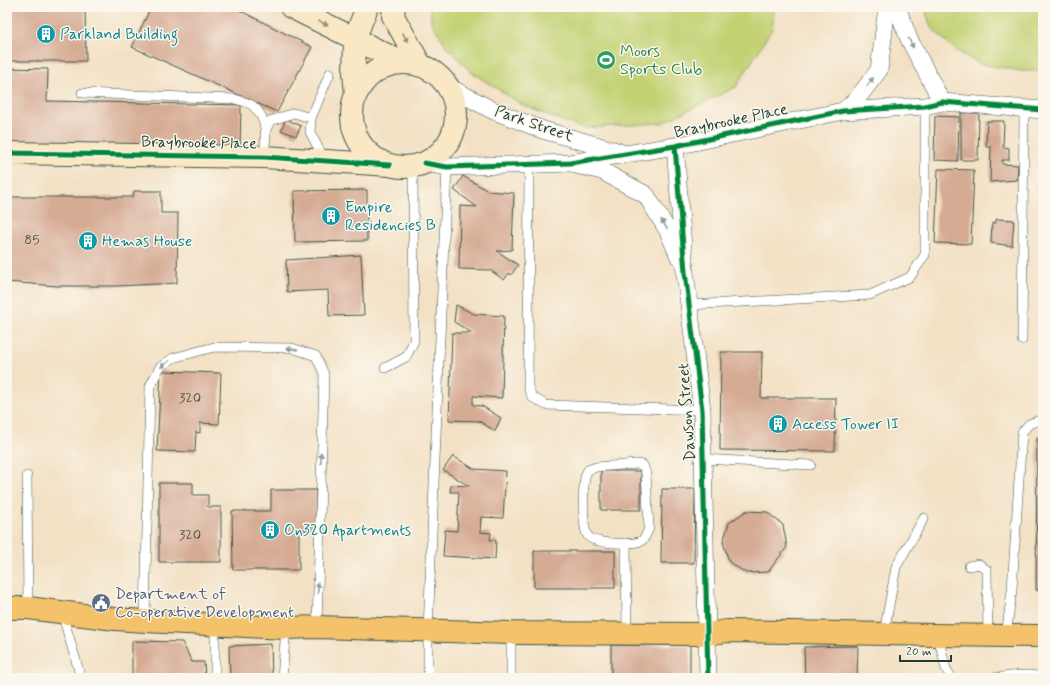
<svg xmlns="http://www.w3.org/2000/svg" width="1050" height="685" viewBox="0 0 1050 685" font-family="Mynerve,sans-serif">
<rect width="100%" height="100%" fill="#fbf7ec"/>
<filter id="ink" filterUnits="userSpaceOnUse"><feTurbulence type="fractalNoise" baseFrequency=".025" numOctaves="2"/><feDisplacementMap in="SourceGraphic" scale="8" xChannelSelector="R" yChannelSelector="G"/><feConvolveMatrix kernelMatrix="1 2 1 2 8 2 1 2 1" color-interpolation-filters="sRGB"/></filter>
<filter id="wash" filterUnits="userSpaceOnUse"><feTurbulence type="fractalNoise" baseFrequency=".012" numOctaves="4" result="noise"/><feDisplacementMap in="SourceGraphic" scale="16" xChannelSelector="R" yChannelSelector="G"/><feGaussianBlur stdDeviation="0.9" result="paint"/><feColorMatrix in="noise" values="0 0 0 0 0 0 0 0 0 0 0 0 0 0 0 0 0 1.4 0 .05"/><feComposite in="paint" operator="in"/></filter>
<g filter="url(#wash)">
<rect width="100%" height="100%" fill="#f3e1c5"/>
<path fill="#c3d173" stroke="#718754" d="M430,7H775L772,29L736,87L662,123L584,128L554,118L521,104L471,72L448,48L431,22Z
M924,7H1043V71H1021L980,64L955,50L931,27Z"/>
<g id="blocks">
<path fill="#d6ab94" d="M7,7H85L86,61H7Z
M151,7H233L312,47L277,112L132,47Z
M7,68L48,69L47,101L241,105L240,148L7,143Z
M961,113H979L978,160H961Z
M935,116L959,117L958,161L934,160Z
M286,119L301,126L296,136L281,130Z
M1042,120H1043V194L1039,193Z
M987,121H1004L1003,147L1009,148V160H1002V164L1018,165L1017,180L990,182L991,147H986Z
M938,169L974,170L971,244L935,243Z
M463,176L488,191L514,193L512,250L497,251L518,265L511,275L509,273L504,280L490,270L459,269L460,206L477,207L454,190Z
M367,190V241L295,242L294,191Z
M134,191H161V213H178L177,283L118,286H57L7,282V197H133Z
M996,219L1014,220L1012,246L991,243L992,223H996Z
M361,255L364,315L329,316L328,290L287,292L286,260Z
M456,305L474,314L504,316L502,398L473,396V405L482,406L501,418L495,431L479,421L449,420L452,333H472L454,322Z
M721,352H762L761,398H836L835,451L720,450Z
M161,371L221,373L219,424L200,423V433L196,432L195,452L157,451Z
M1037,438H1043V590H1036Z
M453,456L474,469L506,471L503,518L481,517L480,532L491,533L490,540H496L495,559L443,556L445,530L457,531L459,492H450L451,485L469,486L443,470Z
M601,471H641V510H601Z
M159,483H193V495H208V507H221V562H159Z
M662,489H695L694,563H661Z
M271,490H316V530H299V570H233L232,511H271Z
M746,511L767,512L783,525L787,547L768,572L746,573L729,562L723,542L729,523Z
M534,551H615V588H534Z
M132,641L182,642L192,662H204L205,678H132Z
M271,644L272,678H230L229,646Z
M611,645H690V678H611Z
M858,646L857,678H805L804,647Z"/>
</g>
</g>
<g filter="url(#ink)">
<use href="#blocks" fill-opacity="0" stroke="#3f564a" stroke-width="1"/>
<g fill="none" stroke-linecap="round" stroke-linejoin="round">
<g stroke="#3f564a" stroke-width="10">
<path id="lane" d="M82,93L235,99C240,101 249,102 253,106C269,120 266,138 264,157
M266,130L270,121L294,113L311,118
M324,159L310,132L311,118L330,73
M529,164L528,387L532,397L546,405L702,410
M690,305L870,295L910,277L925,255V106
M1022,340L1024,110
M385,368L406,357L414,341L413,166
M704,459L811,465
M637,464L643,465L646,474L649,528C647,532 646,538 641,541C632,545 594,544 588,536C582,529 583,489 585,478C585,475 587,472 588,470L596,467Z
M27,476L28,608
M626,543L627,633
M969,566L979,564L987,570L988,636
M64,620L79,671L78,678
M145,621L150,386L160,367L173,358L214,347L292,348L316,356L324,374L317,627
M215,625V678
M884,633L896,567L924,518
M938,636L946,669L952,678
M1006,636L1012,590L1022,432L1029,424L1043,419
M282,678L286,628
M428,678V631L447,167
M511,678V633
M991,678C1001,677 1034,672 1041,678"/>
</g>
<g stroke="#3f564a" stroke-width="18">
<path id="street" d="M897,7L909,39L942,102
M447,86L492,110L543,130L620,152
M843,111L856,100L879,70L887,7
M675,146L685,272L702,410L708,678
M424,163L447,167L570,163L675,146L843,111L925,106L942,102L1043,110
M576,165L602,171L646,195L668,231L679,257"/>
</g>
<g stroke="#3f564a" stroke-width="24">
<path id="secondary" d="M291,7L403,63
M394,7L393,16L421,66
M352 115a52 52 0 1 1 104 0a52 52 0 1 1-104 0Z
M356,95L354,73L355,38L367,7
M7,153L264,157L390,165"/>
</g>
<g stroke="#3f564a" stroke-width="24">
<path id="primary" d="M7,608H28L115,619L145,621L286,628L317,627L511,633L707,634L727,631C832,632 938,636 1043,636"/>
</g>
<use href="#lane" stroke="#fff" stroke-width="9"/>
<use href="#street" stroke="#fff" stroke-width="17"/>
<use href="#secondary" stroke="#fae7c3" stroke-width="22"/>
<use href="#primary" stroke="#f3c26a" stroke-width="22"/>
<g stroke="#fbf7ec" stroke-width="8">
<path id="cycleway" d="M675,146L685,272L702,410L708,678
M7,153L264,157L390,165
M424,163L447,167L570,163L675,146L843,111L925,106L942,102L1043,110"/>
</g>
<use href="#cycleway" stroke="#00873e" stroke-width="5"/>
</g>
<defs><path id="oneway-solid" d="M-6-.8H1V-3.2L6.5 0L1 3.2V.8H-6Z"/></defs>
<g fill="#8c927c">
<use href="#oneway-solid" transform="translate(323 23) rotate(26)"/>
<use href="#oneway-solid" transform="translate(405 37) rotate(61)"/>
</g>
<g fill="#8f9e9a">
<use href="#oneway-solid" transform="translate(911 43) rotate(63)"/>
<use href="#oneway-solid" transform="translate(870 82) rotate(-53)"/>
<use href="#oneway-solid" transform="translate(664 224) rotate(-122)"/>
<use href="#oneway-solid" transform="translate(292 349) rotate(-171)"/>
<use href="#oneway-solid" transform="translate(165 364) rotate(142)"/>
<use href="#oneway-solid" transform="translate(321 458) rotate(-88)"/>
<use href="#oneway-solid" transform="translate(318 588) rotate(-88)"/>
</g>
</g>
<defs>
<g id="building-disc" transform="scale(1)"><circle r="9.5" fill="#0f9aa8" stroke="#fbf7ec"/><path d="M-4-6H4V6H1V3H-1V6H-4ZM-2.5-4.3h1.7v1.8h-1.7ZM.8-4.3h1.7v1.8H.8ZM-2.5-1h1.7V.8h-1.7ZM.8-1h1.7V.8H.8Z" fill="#fff"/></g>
<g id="stadium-disc" transform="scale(1)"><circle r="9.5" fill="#2e9e5b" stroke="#fbf7ec"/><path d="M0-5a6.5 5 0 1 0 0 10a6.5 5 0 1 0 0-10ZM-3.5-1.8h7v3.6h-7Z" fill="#fff"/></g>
<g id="civic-disc" transform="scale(1)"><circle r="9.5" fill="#5c6f8a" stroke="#fbf7ec"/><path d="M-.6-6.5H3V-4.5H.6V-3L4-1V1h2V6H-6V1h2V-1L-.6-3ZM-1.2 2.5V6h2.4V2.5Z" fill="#fff"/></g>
</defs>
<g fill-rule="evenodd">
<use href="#building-disc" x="46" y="34"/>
<use href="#stadium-disc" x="606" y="60"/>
<use href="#building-disc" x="331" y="216"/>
<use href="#building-disc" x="88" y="241"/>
<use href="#building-disc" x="778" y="424"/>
<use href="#building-disc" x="270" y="530"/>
<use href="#civic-disc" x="101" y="603"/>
</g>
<g text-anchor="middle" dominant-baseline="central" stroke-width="3" stroke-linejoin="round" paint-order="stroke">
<g font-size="14" fill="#4d584c">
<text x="32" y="240">85</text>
<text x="190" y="398">320</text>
<text x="190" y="535">320</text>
</g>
<g font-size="16" fill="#0d838f" stroke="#fbf7ec" text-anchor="start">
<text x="60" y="34">Parkland Building</text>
<text x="345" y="207">Empire<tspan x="345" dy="18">Residencies B</tspan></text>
<text x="102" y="241">Hemas House</text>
<text x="792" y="424">Access Tower II</text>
<text x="284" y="530">On320 Apartments</text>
</g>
<g font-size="16" fill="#27864d" stroke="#fbf7ec" text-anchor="start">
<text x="620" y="51">Moors<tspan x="620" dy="18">Sports Club</tspan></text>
</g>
<g font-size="16" fill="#1f3d34" stroke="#fbf7ec">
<text transform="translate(731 121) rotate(-12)">Braybrooke Place</text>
<text transform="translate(534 124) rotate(19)">Park Street</text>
<text transform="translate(199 143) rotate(1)">Braybrooke Place</text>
<text transform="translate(687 412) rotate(-94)">Dawson Street</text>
</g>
<g font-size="16" fill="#4e5e75" stroke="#fbf7ec" text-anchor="start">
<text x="115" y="594">Department of<tspan x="115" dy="18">Co-operative Development</tspan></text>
</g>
</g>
<rect width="1050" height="685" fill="none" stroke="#fbf7ec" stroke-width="24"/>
<path d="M900 655v6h51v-6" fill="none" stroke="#1f3d34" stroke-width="2"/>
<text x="906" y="655" font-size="12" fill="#1f3d34" stroke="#fbf7ec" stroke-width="3" paint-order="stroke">20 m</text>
</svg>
